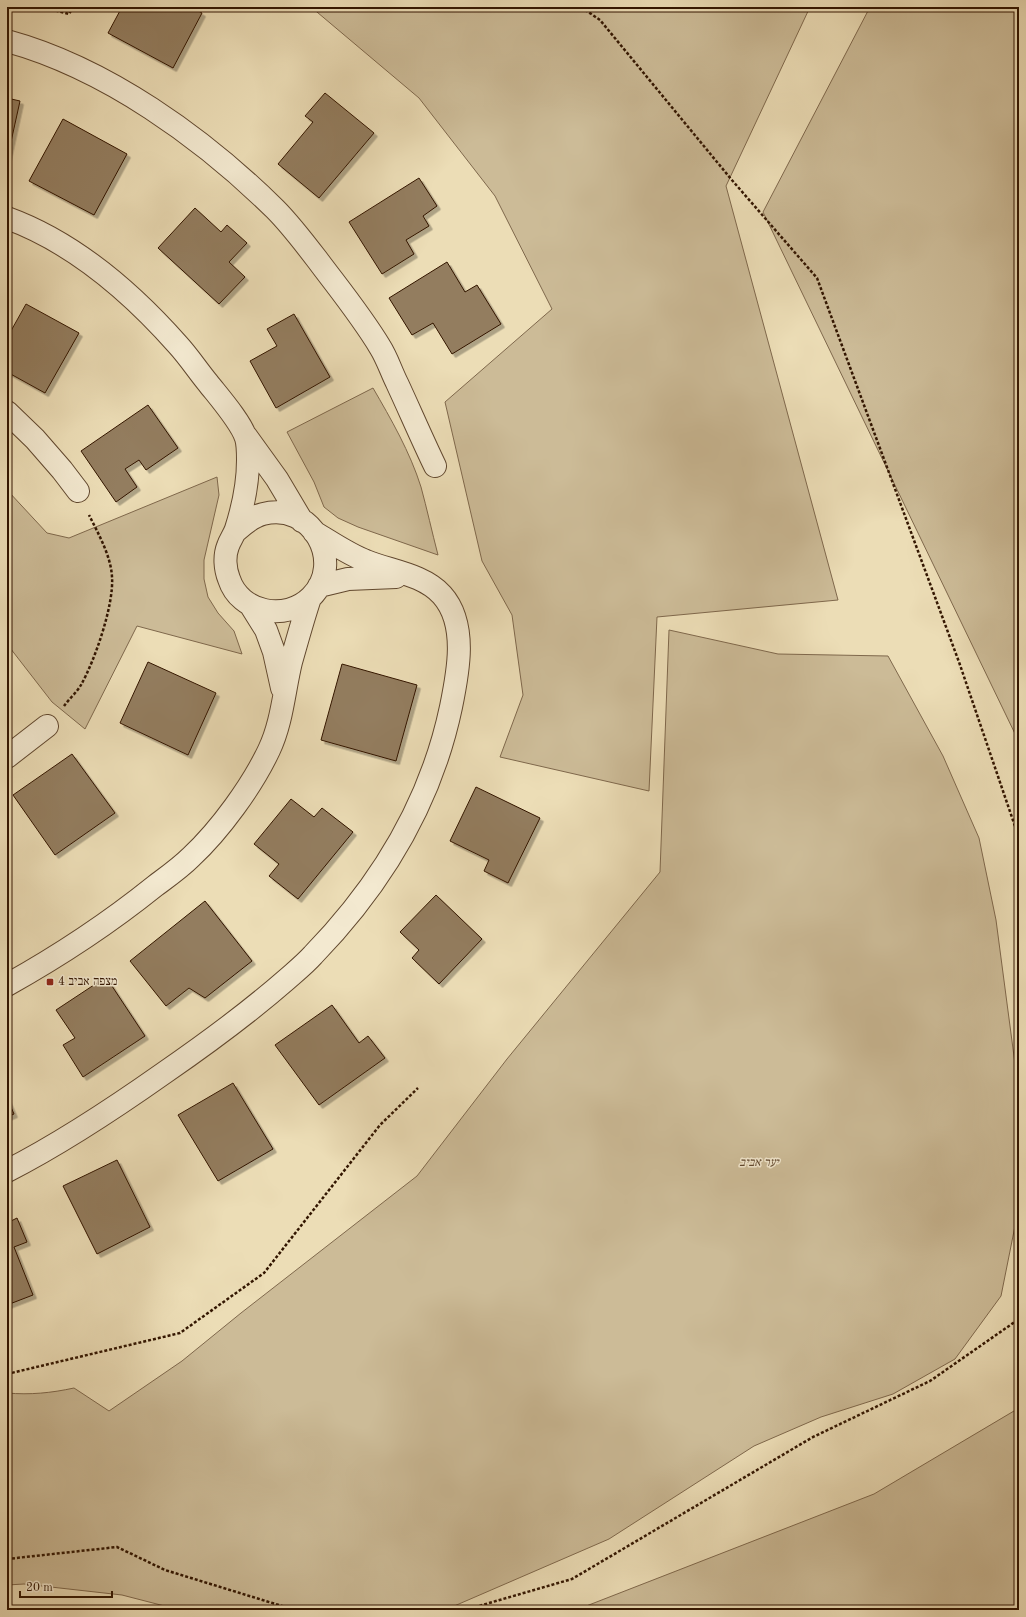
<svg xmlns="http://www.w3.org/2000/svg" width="1026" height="1617" viewBox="0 0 1026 1617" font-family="'Old Standard TT','Frank Ruhl Libre',serif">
<defs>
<filter id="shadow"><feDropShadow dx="3.5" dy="3.5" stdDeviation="0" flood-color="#0004"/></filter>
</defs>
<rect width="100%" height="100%" fill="#ecddb6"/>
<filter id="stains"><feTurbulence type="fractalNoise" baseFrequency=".005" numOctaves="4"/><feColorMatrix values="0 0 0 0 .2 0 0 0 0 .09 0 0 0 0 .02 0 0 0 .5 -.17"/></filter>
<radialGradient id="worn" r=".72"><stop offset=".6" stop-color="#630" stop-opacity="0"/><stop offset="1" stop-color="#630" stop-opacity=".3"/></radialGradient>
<path fill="#ccbb97" stroke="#7f684c" d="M311,7H810L726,186L838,600L657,617L649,791L500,757L523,695L512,615L482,561L445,402L552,309L495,196L419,98Z
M870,7H1019V742L763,212Z
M373,388C391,419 410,452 421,487C427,509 432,532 438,555L358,527L338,518L324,507L314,482L287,432Z
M217,477L219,495L204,560V579L208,597L218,613L234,631L242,654L137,626L85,729L52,702L7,644V492L8,491L47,533L69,538Z
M669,630L778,654L888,656L943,756L979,838L996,920L1017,1079L1019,1105V1206L1001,1296L955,1359L893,1394L821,1417L754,1446L609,1539L445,1610H180L122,1595L24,1584L7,1585V1393C30,1395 51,1393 74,1388L109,1411L182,1361L241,1313L417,1176L507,1059L660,872Z
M1019,1408V1610H576L874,1494Z"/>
<path fill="#937d5f" stroke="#321500" filter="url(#shadow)" d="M122,7H191L202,13L173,68L108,33Z
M325,93L374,133L319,198L278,164L313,122L305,116Z
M7,98L20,101L7,160Z
M63,119L127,154L94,215L29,181Z
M419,178L437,206L423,216L429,226L406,240L414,254L382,274L349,222Z
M195,208L221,232L227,225L247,243L229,262L245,277L219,304L158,248Z
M447,262L465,292L477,285L501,324L452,354L433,323L412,335L389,298Z
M26,304L79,333L45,393L7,372V338Z
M294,314L330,377L276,408L250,361L277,346L267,329Z
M148,405L178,448L146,470L139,460L125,469L137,487L116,502L81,451Z
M148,662L216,693L188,755L120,723Z
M342,664L417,685L396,761L321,740Z
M72,754L115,813L55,855L13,795Z
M476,787L540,818L508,883L484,871L489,860L450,841Z
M291,799L314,817L322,808L353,832L298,899L269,876L279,864L254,844Z
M436,895L482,939L439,984L412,958L419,950L400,932Z
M205,901L252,961L205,998L189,988L166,1006L130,961Z
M106,977L145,1036L83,1077L63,1045L75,1038L56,1010Z
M332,1005L359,1043L368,1036L385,1058L319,1105L275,1045Z
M233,1083L273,1149L218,1181L178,1115Z
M7,1098L14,1114L7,1117Z
M117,1160L150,1227L97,1254L63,1186Z
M17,1218L27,1242L14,1247L33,1295L7,1305V1223Z"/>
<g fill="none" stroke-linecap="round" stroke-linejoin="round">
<g stroke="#60472e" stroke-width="24">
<path id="minor" d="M7,41C106,68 203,138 275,209C291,225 306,245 319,262C340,290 362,317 380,347C387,358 391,371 397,383C410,411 422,439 435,466
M7,218C73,242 132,293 178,345C189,357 198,371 208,383C219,397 241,422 246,438C248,444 248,454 248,460C248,484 243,507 236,529C234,535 230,540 228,546C224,556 225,569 229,579C240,613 286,622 311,597C346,562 311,501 263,514C251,517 243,525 235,532
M7,412L35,439L62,470L78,491
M246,436L277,479L302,521
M319,586L348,579L396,577
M251,606L266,630L274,652L282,688
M7,757L47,726
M7,985C59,956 109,923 155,886C167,877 180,868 191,857C220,830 252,786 269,750C282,723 284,691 291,662C297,641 303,619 310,598
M7,1171C62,1143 113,1109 164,1073C206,1044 247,1014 286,980C295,972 305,964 313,955C381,885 431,802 451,707C458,673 468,624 442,595C423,574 390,571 366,561C348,554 331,542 314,532"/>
</g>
<path stroke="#321500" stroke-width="2.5" stroke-dasharray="3 2" stroke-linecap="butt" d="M41,7L69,14L73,7
M581,7L600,20L731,179L817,278L959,662L1019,838
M64,706C69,699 77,692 81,685C95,660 114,605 112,577C111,556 98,533 89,515
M7,1374L180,1333L264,1273L380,1125L418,1088
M7,1559L117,1547L165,1570L295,1610
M465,1610L572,1579L813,1437L930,1381L1019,1319"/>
<use href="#minor" stroke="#f3e9d0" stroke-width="22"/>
</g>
<rect fill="#8f2418" stroke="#f3e9d0" stroke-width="1.5" x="46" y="978" width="8" height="8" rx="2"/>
<g text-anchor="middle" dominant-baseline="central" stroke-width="3" stroke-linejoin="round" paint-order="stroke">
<g font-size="12" fill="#321500" stroke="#f3e9d0" text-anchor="start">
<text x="58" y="982">מצפה אביב 4</text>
</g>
<g font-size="12" font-style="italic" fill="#60472d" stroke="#f3e9d0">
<text x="759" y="1163">יער אביב</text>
</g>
</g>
<rect width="1026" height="1617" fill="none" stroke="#ecddb6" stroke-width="24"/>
<rect x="8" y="8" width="1010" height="1601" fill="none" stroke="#321500" stroke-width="2"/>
<rect x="12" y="12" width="1002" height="1593" fill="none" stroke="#321500"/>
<path d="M20 1591v6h92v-6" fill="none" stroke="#321500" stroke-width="2"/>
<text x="26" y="1591" font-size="12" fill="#321500" stroke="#f3e9d0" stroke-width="3" paint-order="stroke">20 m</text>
<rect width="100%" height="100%" filter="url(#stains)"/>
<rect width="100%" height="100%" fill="url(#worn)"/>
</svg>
